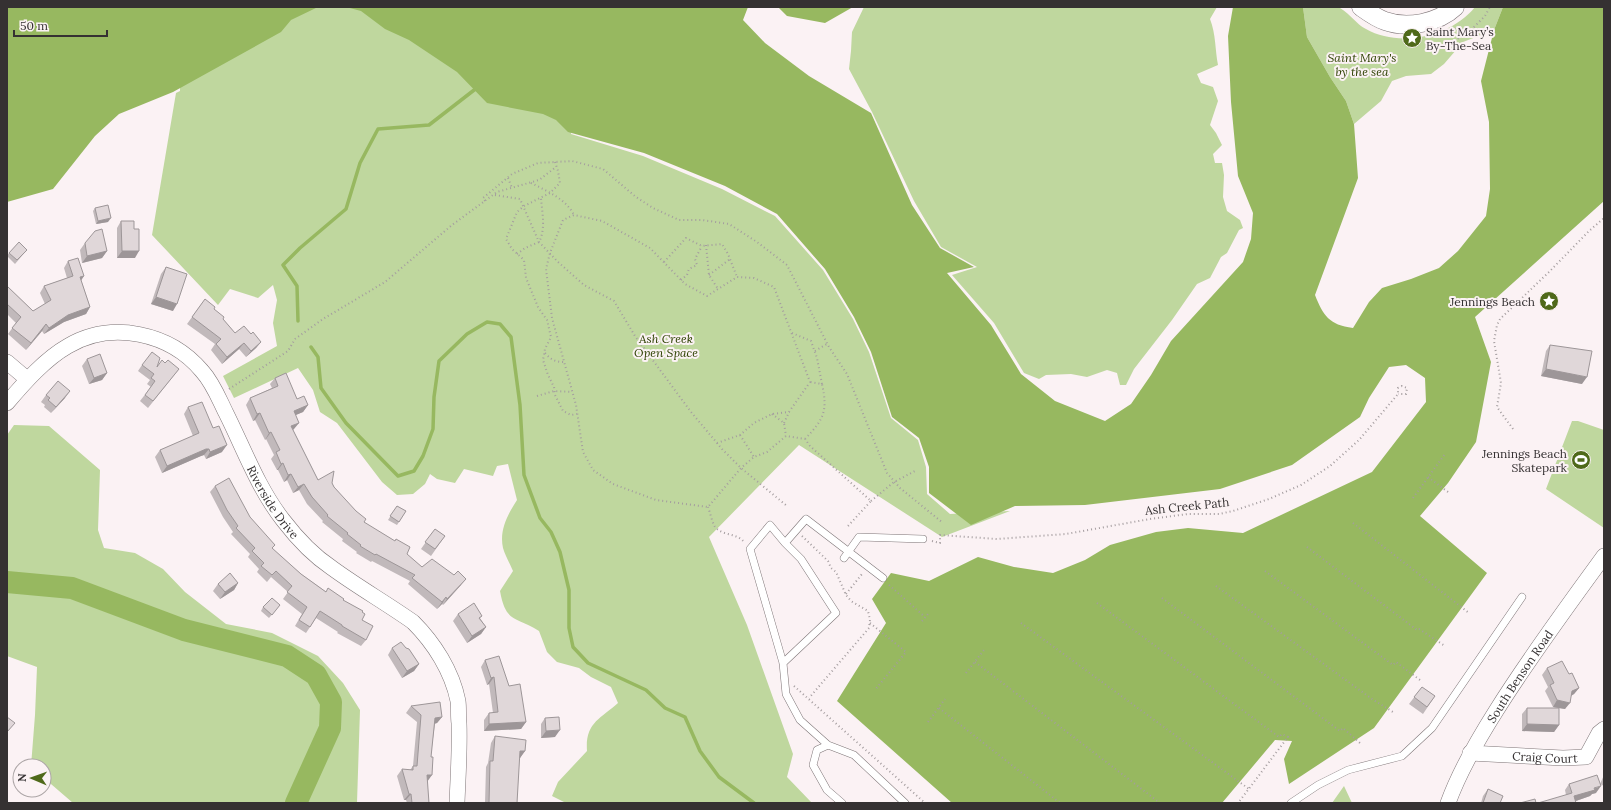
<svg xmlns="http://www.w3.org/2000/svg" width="1611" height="810" viewBox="0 0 1611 810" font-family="Lora,serif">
<rect width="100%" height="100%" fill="#fbf2f4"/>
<path fill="#bfd79e" d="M291,7H371L572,126L571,134L643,156L722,189L775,216L823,270L853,319L869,352L891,418L918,440L926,467L927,494L950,514L1010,511L942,537L799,445L709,537L747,625L793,754L787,777L812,803H566L552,796L558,782L587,751C585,723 600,719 618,703L611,687L591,677L579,668L557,662L547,652L539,631C516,616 506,624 500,591L513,571C510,564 505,555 503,548C499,530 508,514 517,500L508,464L497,466L493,476L464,469L455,483L437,479L430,474L425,484L413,494L397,495L382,482L337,423L320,412L313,390L298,368L234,398L223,376L277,346L273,323L277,300L273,285L258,298L230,289L218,305L152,235L176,93L180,91V75Z
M864,7H1217L1210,19C1216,34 1215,50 1218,65L1197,74L1201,83L1213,87L1218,101L1210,125L1216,133L1222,145L1213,154L1215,163H1222L1224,175L1223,197L1227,211L1240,220L1243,228L1239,230L1227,253L1221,257L1210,278L1197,284L1172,320L1134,369L1126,385H1120L1117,373L1107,370L1087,377L1071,374L1046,375L1039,379L1024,373L994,323L952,275L977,267L941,247L914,201L872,112L849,69L851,51L852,32Z
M1303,7C1314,7 1327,5 1337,7C1346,9 1357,25 1366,29C1399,48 1451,37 1475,7H1503L1494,30L1463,42L1444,64L1431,74L1406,76L1392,81L1381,101L1354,124L1346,101L1330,77L1307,37Z
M1572,421H1578L1604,430V528L1546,489Z
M14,425L49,426L100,470L98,530L104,548L135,553L163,569L185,592L226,624L272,633L318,656L343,683L360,710L357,803H73L44,778V766H31L35,715L37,667L7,656V435Z
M1344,786L1352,803H1332Z"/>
<path fill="#97b860" d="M7,7H318L291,20L281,32L173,92L119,114L95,136L53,189L7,202Z
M346,7H748L743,20L765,43L809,76L871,113L912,205L940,248L974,267L947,273L991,325L1021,374L1055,401L1105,421L1131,404L1151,375L1171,341L1243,262L1251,239L1253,213L1238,176L1231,102L1228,36L1233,7H1303L1307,37L1330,77L1346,101L1354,124L1358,178L1315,295C1323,315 1329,325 1353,328L1369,302L1382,288L1411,279L1439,268L1458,251L1486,216L1490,189L1489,122L1481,81L1494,30L1503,7H1604V201L1475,317L1491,362L1476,442L1448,483L1420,516L1487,573L1374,728L1289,784L1284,759L1292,741L1275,740L1222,803H952L837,701L886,623L872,599L891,573L929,581L978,557L1014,567L1053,573L1085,560L1110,545L1156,532L1188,528L1243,533L1372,472L1426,402L1425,378L1406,365L1389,367L1369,398L1360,417L1292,465L1220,489L1085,505L1015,506L971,525L929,493V467L919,438L892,417L871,352L854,317L825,269L777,214L725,186L644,153L568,132L556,120L543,114L487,103L457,72L409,40L385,29L361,11Z
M778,7H853L825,23L787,16Z"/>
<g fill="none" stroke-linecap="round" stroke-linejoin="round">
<path stroke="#97b860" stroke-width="3.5" d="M298,321L297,286L283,265L300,248L346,209L360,163L378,129L429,125L478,87
M311,347L318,357L321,388L346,423L398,476L414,471L423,456L433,429L434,397L439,361L467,334L487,322L500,324L511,337L520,405L524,475L540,518L551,532L560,552L569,590V628L573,647L588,663L646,690L665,708L685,717L700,751L719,777L754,803"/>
<path stroke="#97b860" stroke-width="22" d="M7,582L72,588L184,630L287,656L316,675L331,702L330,728L296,803"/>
<g stroke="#7e7577" stroke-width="8">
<path id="service" d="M785,543L806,519L883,578
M844,558L859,537L923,539
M783,663L836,613L801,559L785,543L770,525L750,549L783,663L786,694L800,720L828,745L854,755L905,803
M828,745L817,750L813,765L827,790L842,803
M1291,803L1318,785L1348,770L1402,756L1432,728L1522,597"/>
</g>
<g stroke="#7e7577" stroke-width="16">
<g id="minor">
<path d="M7,362L27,379"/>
<path id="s1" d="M7,403C24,383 45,359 68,346C112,320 170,333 202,371C213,383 219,399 226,413C244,449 258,488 283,520C296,537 314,556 332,568C358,587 386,603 413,622C434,643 452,671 458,701C459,708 458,716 459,723C460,749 458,776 457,803"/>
<path id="s2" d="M1470,753L1563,758L1586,757L1599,733L1604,729"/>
<path id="s3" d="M1448,803C1460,770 1477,741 1496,711C1529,658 1567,607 1604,556"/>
</g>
</g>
<g stroke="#7e7577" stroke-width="19">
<path id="tertiary" d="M1361,7C1368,12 1376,18 1385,21C1407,29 1438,23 1455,7"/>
</g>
<path stroke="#a49d9f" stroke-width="2" stroke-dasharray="1 3" stroke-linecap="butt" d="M1451,29L1471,30L1485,16L1490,7
M1444,47L1470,31
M555,162L558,171L560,183L550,193L524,206L517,212L506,239L512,249L524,260L526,278L538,307L547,320L551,337L545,349L543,360L548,375L554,387L555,395L563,411L571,415L577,414
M508,178L512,188
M531,183C547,191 566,199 574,215
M495,195L520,199L539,242L558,262L584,285L614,301L635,336L691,412L722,449L741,468L787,506
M485,201L483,198L512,174L538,163L572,161L603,169L636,197L653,208L679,220H702L729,224L757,242L787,265L829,347L847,374L887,473L900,488L943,523
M706,245L709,275L718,289
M517,254L525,248L539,242C546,229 542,212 541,198
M664,262L686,238L702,246L722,244L728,254L737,277
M709,275L730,259
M681,280L687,275L689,269L697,265L695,259L702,246
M792,333L811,341L817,358L822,384
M815,351L827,344
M545,353C551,360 556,362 564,362
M229,389L288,351L295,339L323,319L385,282L452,225L497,192L539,180L556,167
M537,396L554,391L572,392
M772,414L784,423L786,436
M784,423L789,412
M1513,429L1497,407L1501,383L1494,341L1497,325L1500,319L1550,271L1589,231L1604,218
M740,435L754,457
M805,439C824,419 828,411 822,384L810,382
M717,443L740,435L754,423L772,414L789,412L810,382L774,287L754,278L737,277L707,296L685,284L650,248L602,221L574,215L563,220L550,253L546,269L552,318L576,405L583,452L593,470L613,484L656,500L708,507L741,468L754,457L767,452L786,436L805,439L810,446L871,501L848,526
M1428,477L1448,492
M1413,498L1445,454
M871,501L894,482L915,471
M708,507C710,512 713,526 716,528C724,536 737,533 744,542
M1353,523L1469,613
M802,536L828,561L831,568L836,572L846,595L851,601L868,611L870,620L869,628L809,698
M932,541L940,543V535L997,539L1066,534L1150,519L1188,514H1219L1233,511L1269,499L1301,485L1330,466L1359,440L1398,394V388L1402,386L1407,388L1406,394H1398
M1307,547L1417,630L1419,629L1445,646
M1265,571L1393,665L1396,662L1420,680
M889,585L925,617
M1216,586L1372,699L1393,712
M846,594L862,574
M1162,598L1340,731L1343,728L1360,743
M1097,603L1279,737L1282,734L1288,737C1271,759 1255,781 1238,803
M922,621L928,614
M870,623L906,652L875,690
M1021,623L1249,789
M975,662L1160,803
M966,673L984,650
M794,686L925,803
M939,708L1060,803
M928,722L945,699"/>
<use href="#service" stroke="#fff" stroke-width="7"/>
<use href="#minor" stroke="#fff" stroke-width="15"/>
<use href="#tertiary" stroke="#fff" stroke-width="18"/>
</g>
<path fill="#c1b9bb" d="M95,208L108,222L96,224L93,211Z
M121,221L135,258H117V228Z
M85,243L107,251L102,258L82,263L80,250Z
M27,250L15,264L7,256L9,253Z
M68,261L84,276L81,280L90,307L86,314L64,322L44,334L42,331L26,350L8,334L16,323L7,314V286L33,311L45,304L40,293L44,286L67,278L64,268Z
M166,267L173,311L151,304L161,274Z
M205,299L235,333L251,334L261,342L256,348L246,357L239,349L222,364L211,350L215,344L187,324Z
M1550,345L1582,384L1541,376L1546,351Z
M87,359L107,373L102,380L89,384L82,366Z
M165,363L179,369L148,408L140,401L151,387L147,384L150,380L138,371L142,365L157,367Z
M275,378L297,399L308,405L303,412L295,415L294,429L293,430L318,480L332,483L334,487L364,522L422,567L461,585L443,605L442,604L437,609L408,584L410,581L372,561L371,562L356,553L357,552L342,541L343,539L322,522L323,521L307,504L299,490L293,493L287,480L284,482L278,470H277L271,459L274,455L266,439L265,440L255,420L253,421L246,405L250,398L272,388L270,384Z
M46,395L65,398L51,413L44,407L45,405L41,402Z
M188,407L222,452L206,459L204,455L201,456L162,473L155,457L160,450L193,436L184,414Z
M215,486L250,517L272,549L301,574L325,591L343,600L362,612V620L366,640L361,646L337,633L338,632L316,618L306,633L295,626L302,614L283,599L288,592L271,577L267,582L257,572L259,569L248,557L250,554L231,534L233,532L223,517L210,492Z
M397,506L406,511L397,525L388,520Z
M435,529L445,536L431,556L421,549Z
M238,583L234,590L220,599L213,591L218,584Z
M280,605L269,618L261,611L263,607Z
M458,614L482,616L480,618L486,627L481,634L467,643L453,621Z
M392,648L419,664L414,671L402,678L388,655Z
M485,660L509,686L526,722L521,729L484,731V720L489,713H493L489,684L487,685L481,667Z
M1547,668L1569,674L1579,688L1574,694L1571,696L1565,709L1553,707L1545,691L1548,687L1542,675Z
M1422,687L1435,696L1423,714L1409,704Z
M411,706L442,717L437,723L435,724L427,782L429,803H407L406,800H404L397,776L402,769L410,770L413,766L417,722L406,713Z
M1527,708L1559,725L1554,732L1522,731V714Z
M545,718L555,737L541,738V724Z
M495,736L525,751L520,758H519L517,803H485L486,767L488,763L491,743Z
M1604,775V786L1600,784Z
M1569,784L1596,793L1592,794L1590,796L1576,801L1566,795L1565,790Z
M1488,789L1500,803H1481L1483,796Z"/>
<path fill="#9d9698" d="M111,218L108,222L96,224L98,221Z
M107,251L102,258L82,263L87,256Z
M122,251H139L135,258H117Z
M84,276L80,282V277Z
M156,297L177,304L173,311L151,304Z
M90,307L86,314L64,322L44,334L49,328L68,315Z
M46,324L42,331L26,350L31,343Z
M261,342L256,348L246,357L251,351Z
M244,343L239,349L222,364L227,357Z
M1546,369L1587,377L1582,384L1541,376Z
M107,373L102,380L89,384L94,378Z
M70,391L65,398L51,413L56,407Z
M308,405L303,412L289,418L294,411Z
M260,413L255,420L253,421L257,414Z
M299,423L294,429L287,433L291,426Z
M271,432L266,439L265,440L269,433Z
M227,445L222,452L206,459L210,452Z
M206,449H209L204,455L201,456L162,473L167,466Z
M283,463L278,470H277L281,464Z
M291,474L287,480L284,482L288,475Z
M304,484L299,490L293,493L298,487Z
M466,579L461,585L443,605L447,599Z
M238,583L234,590L220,599L225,592Z
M446,597L442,604L437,609L442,602Z
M486,627L481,634L467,643L472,636Z
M419,664L414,671L402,678L407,671Z
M494,677L489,684L487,685L491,678Z
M1579,688L1574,694L1567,698L1572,691Z
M1557,700L1570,703L1565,709L1553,707Z
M442,717L437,723L431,724L435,718Z
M526,722L521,729L484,731L489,724Z
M1527,724L1559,725L1554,732L1522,731Z
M560,730L555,737L541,738L546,731Z
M520,751H525L520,758H515Z
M427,775H432L427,782Z
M1601,786L1596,793L1592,794L1590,796L1570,803L1574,796Z
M409,794H411L406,800H404Z"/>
<path fill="#e0d7d9" stroke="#9d9698" d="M108,205L111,218L98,221L95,208Z
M121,221H134V229H139V251H122Z
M102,229L107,251L87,256L85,243L95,231Z
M19,242L27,250L17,260L9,253Z
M78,258L84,276L80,277L90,307L68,315L49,328L46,324L31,343L12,328L21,317L7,304V286L33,311L51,300L44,286L73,276L68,261Z
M166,267L187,274L177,304L156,297Z
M205,299L215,307L214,309L224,317L223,319L235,333L244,326L251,334L253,332L261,342L251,351L244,343L227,357L216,344L221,339L192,317Z
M1550,345L1592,351L1587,377L1546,369Z
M152,352L160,358L157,367L162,360L165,363L168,360L179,369L153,401L145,395L155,381L151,378L154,374L142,365Z
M100,354L107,373L94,378L87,359Z
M286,373L297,399L304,396L308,405L294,411L299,423L291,426L318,480L334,471L332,483L334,487L356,511L366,519L364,522L395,541L396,539L410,547L407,554L422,567L432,559L454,575L458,571L466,579L447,599L446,597L442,602L412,578L415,575L376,554L375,555L360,546L361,545L347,534L348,533L327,516L328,515L312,497L304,484L298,487L291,474L288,475L283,463L281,464L276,452L280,450L271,432L269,433L260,413L257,414L250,398L278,386L275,378Z
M58,381L70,391L56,407L48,400L50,398L46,395Z
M202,402L213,428L219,426L227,445L210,452L209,449H206L167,466L160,450L199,433L188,407Z
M229,478L250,517L275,545L272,548L301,574L326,592L328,588L344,599L343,600L363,611L362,612L365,614L362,620L373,626L366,640L342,626V625L320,611L310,627L299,620L307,607L287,592L292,586L276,571L272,575L261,566L264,563L252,551L255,548L236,528L238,526L227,510L215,486Z
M397,506L406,511L399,522L390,516Z
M435,529L445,536L435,549L425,542Z
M230,573L238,583L225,592L218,584Z
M272,598L280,605L272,615L263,607Z
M474,603L482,616L479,618L486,627L472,636L458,614Z
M401,642L406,648L409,649L419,664L407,671L392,648Z
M499,656L509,686L520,684L526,722L489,724V713L498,712L494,677L491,678L485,660Z
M1562,661L1569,674L1572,673L1579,688L1572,691L1570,703L1557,700L1550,685L1554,683L1547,668Z
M1422,687L1435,696L1427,707L1414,697Z
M440,702L442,717L435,718L431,757H433L432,775H427L429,803H412L411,794H409L402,769L413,770V766H417L421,715L411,706Z
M1527,708H1559V725L1527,724Z
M7,717L15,723L7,732Z
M559,717L560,730L546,731L545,718Z
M495,736L526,740L525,751H520L517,803H489L490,761H493Z
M1597,775L1601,786L1594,788L1595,790L1574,796L1576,803H1538L1572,793L1569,784Z
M1488,789L1503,796L1500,803H1483Z
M1535,799L1536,803H1520Z"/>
<defs>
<g id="sight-disc" transform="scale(1)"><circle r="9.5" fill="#4f691a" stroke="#fbf2f4"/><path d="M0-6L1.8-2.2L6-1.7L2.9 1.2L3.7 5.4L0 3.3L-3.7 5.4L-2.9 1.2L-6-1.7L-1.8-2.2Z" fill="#fff"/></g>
<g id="stadium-disc" transform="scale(1)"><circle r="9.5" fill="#4f691a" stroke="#fbf2f4"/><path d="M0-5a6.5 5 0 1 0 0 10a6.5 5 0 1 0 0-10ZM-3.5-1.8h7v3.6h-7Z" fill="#fff"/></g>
</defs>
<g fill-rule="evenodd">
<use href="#sight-disc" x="1412" y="38"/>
<use href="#sight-disc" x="1549" y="301"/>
<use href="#stadium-disc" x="1581" y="460"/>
</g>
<g text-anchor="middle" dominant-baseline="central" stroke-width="4" stroke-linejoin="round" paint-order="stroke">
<g font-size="12" fill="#353132" stroke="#fbf2f4" text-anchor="end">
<text x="1426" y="31" text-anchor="start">Saint Mary’s<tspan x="1426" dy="14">By-The-Sea</tspan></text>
<text x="1535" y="301">Jennings Beach</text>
<text x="1567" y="453">Jennings Beach<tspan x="1567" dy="14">Skatepark</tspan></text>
</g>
<g font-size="12" font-style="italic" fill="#2d4100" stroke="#fbf2f4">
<text x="1362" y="57">Saint Mary's<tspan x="1362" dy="14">by the sea</tspan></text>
<text x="666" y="338">Ash Creek<tspan x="666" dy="14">Open Space</tspan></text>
</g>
<g font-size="12" fill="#353132" stroke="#fbf2f4">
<text stroke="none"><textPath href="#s1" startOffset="381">Riverside Drive</textPath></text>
<text transform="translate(1187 506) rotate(-6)">Ash Creek Path</text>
<text stroke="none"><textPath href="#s3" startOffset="146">South Benson Road</textPath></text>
<text stroke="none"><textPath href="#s2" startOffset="75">Craig Court</textPath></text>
</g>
</g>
<rect width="1611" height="810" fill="none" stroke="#353132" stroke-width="16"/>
<g transform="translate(32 778) rotate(272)"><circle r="19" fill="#fbf2f4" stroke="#aca5a6"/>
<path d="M0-3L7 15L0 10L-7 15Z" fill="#4f691a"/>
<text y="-6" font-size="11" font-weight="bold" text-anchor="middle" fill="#353132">N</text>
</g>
<path d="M14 30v6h93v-6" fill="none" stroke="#353132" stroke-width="2"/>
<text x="20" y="30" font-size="12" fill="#353132" stroke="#fbf2f4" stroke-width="3" paint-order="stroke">50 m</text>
</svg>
